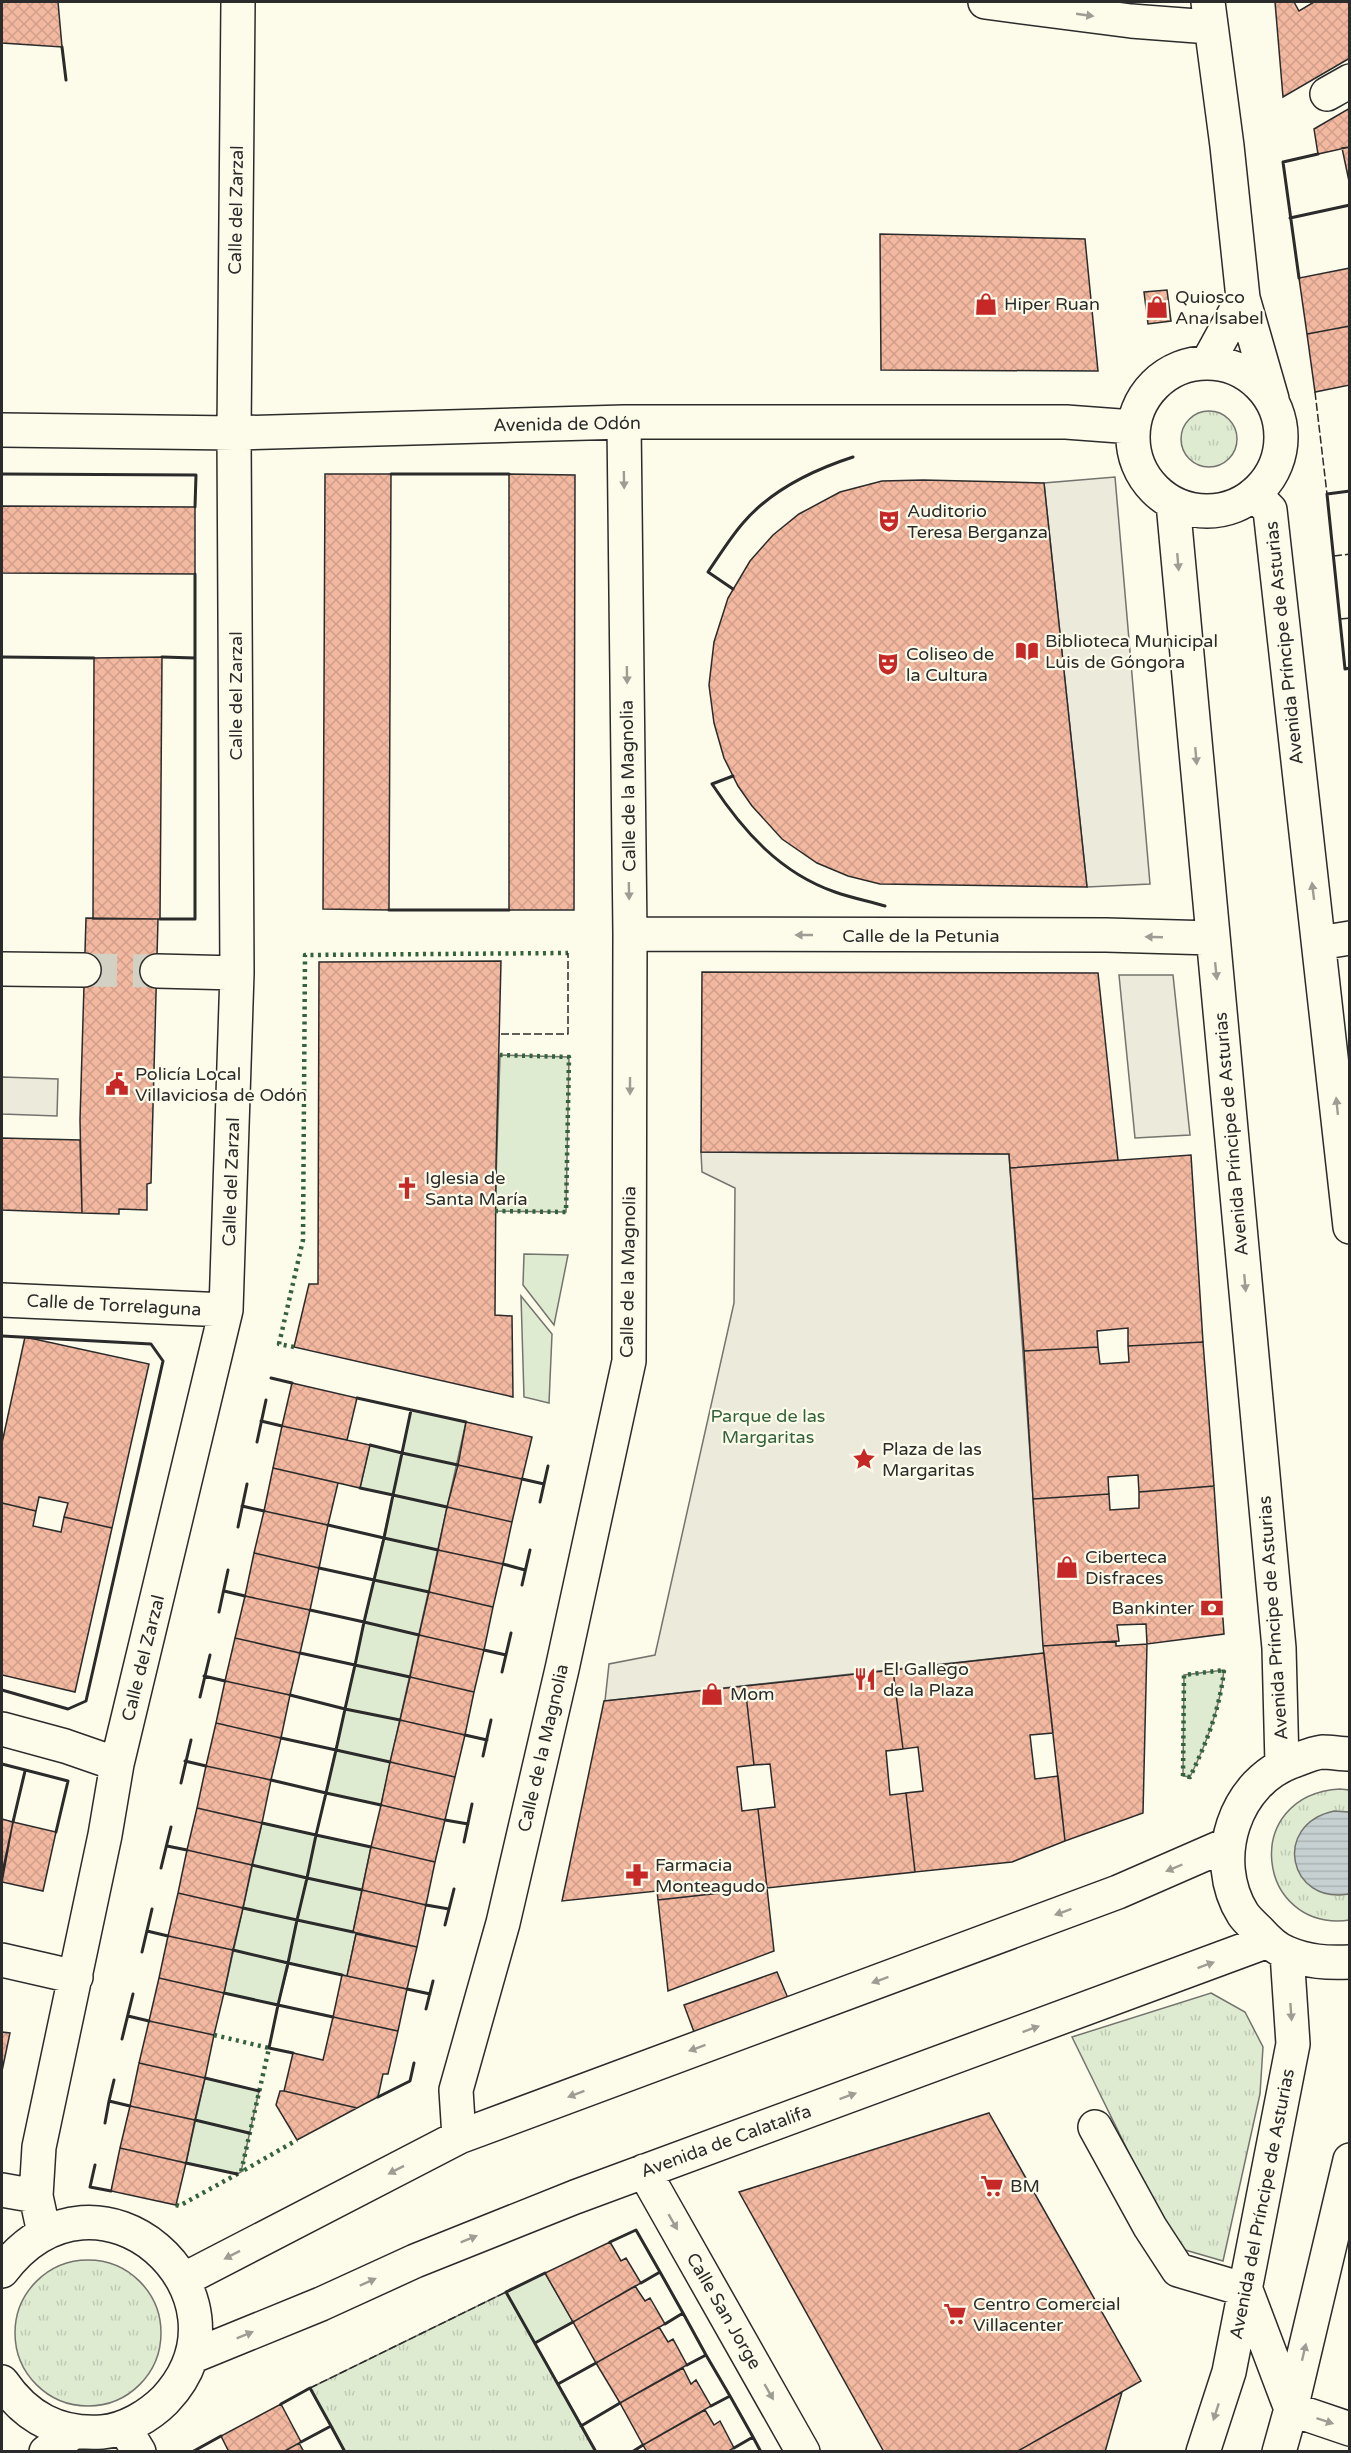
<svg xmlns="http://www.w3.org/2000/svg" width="1351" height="2453" viewBox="0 0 1351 2453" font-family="'Varela Round',sans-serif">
<defs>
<pattern id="park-tufts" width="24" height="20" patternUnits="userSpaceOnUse" patternTransform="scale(1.5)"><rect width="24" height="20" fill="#deebd1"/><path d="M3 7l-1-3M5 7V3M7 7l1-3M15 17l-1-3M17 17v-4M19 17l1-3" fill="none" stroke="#bfcab4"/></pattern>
<pattern id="water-rules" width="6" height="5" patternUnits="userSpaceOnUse" patternTransform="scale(1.5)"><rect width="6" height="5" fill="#c7d0d0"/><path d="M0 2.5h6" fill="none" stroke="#abb3b3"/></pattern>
<pattern id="building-cross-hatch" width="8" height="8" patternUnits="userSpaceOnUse" patternTransform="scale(1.5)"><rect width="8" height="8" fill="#f2b8a0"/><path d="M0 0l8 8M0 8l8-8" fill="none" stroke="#d09e8a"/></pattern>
</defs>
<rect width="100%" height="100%" fill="#fdfbea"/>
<path fill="url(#park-tufts)" stroke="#74746e" stroke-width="1.5" d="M1181 439a28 28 0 1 1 56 0a28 28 0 1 1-56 0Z
M1340,1789L1349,1790L1350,1920C1256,1933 1239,1795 1340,1789Z
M1211,1993L1245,2012L1263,2047L1260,2094L1223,2261L1175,2247L1072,2037Z
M15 2333a73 73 0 1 1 146 0a73 73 0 1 1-146 0Z
M506,2292L596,2451H345L310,2388Z"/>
<path fill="#deebd1" stroke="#74746e" stroke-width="1.5" d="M500,1055L569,1057L566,1212L495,1211Z
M524,1254L568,1255L554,1325L523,1285Z
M521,1296L552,1334L549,1403L524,1397Z
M411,1410L466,1422L381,1805L326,1793L393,1495L360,1488L370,1445L402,1453Z
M1224,1670C1220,1708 1207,1742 1190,1777L1183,1776L1184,1675Z
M262,1823L371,1847L353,1932L356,1934L347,1976L289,1963L278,2005L224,1993Z
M205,2078L259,2091L241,2172L237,2174L186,2163Z
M545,2273L573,2322L535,2343L506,2292Z"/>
<path fill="#eceadb" stroke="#74746e" stroke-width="1.5" d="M1115,477L1150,884L1087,887L1044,483Z
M1119,975H1173L1190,1135L1135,1138Z
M2,1077L58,1079L57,1116L2,1114Z
M701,1152L1009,1154L1044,1653L605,1701L609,1664L655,1655L734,1303L735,1188L702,1172Z"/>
<path fill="url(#water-rules)" stroke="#74746e" stroke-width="1.5" d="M1334,1811L1349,1812V1894C1289,1905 1271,1825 1334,1811Z"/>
<path fill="url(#building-cross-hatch)" stroke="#2b2b2b" stroke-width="1.5" d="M2,2H58L62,47L2,43Z
M1275,2H1294L1299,11L1314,2H1350V58L1283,97Z
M1350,108V147L1318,154L1314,129Z
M1350,147V186L1342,148Z
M880,234L1085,239L1098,371L881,370Z
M1350,268V326L1307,334L1299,278Z
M1167,290L1171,321L1148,324L1144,292Z
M1350,326V385L1315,392L1307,334Z
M325,474H391L389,910L323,909Z
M509,474L575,475L574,910H509Z
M923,480L1044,483L1087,887L880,884L848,876L817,863L782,839L752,806L738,786L724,758L714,723L709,685L714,642L728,598L750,561L773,535L799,514L840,492L882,481Z
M2,506L195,507V574L2,573Z
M162,657L160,919H93L94,658Z
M86,918L158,919L151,1183L147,1184V1210L119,1209V1214L82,1213L80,1120Z
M501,961L496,1165L495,1315L512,1316L513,1397L294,1347L309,1284H318L319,962Z
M702,972L1098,973L1118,1160L1010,1168L1009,1154L701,1152Z
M2,1138L80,1140L82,1213L2,1210Z
M1191,1155L1203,1342L1128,1346V1328L1097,1331L1098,1347L1024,1351L1010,1168Z
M25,1337L149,1364L112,1528L64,1517L68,1503L39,1497L36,1511L2,1503V1443Z
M1203,1342L1214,1486L1139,1492L1138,1475L1108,1477L1109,1494L1033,1499L1024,1351L1098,1347L1100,1364L1129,1362L1128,1346Z
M292,1383L357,1398L347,1440L282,1426Z
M466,1422L532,1437L522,1479L458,1465Z
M282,1426L370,1445L360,1488L273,1468Z
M458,1465L522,1479L512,1522L447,1507Z
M273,1468L338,1483L328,1525L264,1511Z
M1214,1486L1224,1634L1147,1644L1146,1624L1117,1625L1119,1641L1043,1646L1033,1499L1109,1494L1110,1510L1139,1508V1492Z
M2,1503L36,1511L33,1526L61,1532L64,1517L112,1528L75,1692L2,1675Z
M447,1507L512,1522L503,1564L438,1550Z
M264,1511L328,1525L319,1568L254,1553Z
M438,1550L503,1564L493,1607L429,1592Z
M254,1553L319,1568L310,1610L245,1596Z
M429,1592L493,1607L484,1650L419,1635Z
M245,1596L310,1610L300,1653L235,1638Z
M419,1635L484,1650L474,1692L410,1677Z
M235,1638L300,1653L290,1695L225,1681Z
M1116,1641V1646L1147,1644L1143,1813L1065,1841L1043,1646Z
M1044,1653L1053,1733L1030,1735L1035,1779L1058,1776L1065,1841L1012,1862L915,1872L906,1793L923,1791L918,1747L903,1749L893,1670Z
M893,1670L903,1749L886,1751L890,1795L906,1793L915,1872L767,1888L758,1809L775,1807L770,1764L754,1765L745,1686Z
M410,1677L474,1692L465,1735L400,1720Z
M225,1681L290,1695L281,1738L216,1723Z
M745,1686L754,1765L737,1767L742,1811L758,1809L767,1888L658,1900L657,1891L562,1901L604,1701Z
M400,1720L465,1735L455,1777L390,1762Z
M216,1723L281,1738L271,1780L206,1766Z
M390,1762L455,1777L445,1820L381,1805Z
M206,1766L271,1780L262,1823L197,1808Z
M381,1805L445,1820L435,1862L371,1847Z
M197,1808L262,1823L252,1865L187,1850Z
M2,1819L13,1822L2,1873Z
M13,1822L56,1832L43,1891L2,1882Z
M371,1847L435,1862L426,1905L362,1890Z
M187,1850L252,1865L243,1908L178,1893Z
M767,1888L774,1951L668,1991L658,1900Z
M362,1890L426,1905L417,1947L353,1932Z
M178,1893L243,1908L233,1950L168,1936Z
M356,1934L417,1947L407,1989L347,1976Z
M168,1936L233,1950L224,1993L159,1978Z
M777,1972L790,2003L697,2040L684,2005Z
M342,1975L407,1989L398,2031L333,2017Z
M159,1978L224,1993L214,2035L149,2021Z
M333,2017L398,2031L388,2074H383L378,2097L357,2108L284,2091L293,2053L323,2060Z
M149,2021L214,2035L205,2078L139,2063Z
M2,2032L10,2033L2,2071Z
M139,2063L205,2078L195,2120L130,2106Z
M280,2091H284L357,2108L297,2140L276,2105Z
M130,2106L195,2120L186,2163L120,2148Z
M989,2113L1141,2381L1016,2452H884L739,2192Z
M120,2148L186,2163L176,2205L111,2191Z
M610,2242L621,2261L626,2258L641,2283L573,2322L545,2273Z
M635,2286L645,2301L650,2298L665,2324L596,2363L573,2322Z
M659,2327L668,2342L673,2339L687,2365L620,2403L596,2363Z
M683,2368L691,2384L696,2380L711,2406L643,2445L620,2403Z
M1122,2392L1105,2452H1016Z
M281,2404L301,2442L283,2452H229L221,2436Z
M705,2410L714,2425L720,2421L734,2448L727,2452H647L643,2445Z
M299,2443L304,2452H283Z"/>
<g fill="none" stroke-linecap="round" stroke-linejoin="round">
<path stroke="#d3d1c4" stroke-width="33" stroke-dasharray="33 16" stroke-linecap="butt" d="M84,970L157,971"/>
<g stroke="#2b2b2b" stroke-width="36">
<path id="minor" d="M985,2L1131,21L1210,27
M1208,2L1227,146L1243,298L1272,399
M1327,94L1350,81
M1208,362L1243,298
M1133 437a74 74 0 1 1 148 0a74 74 0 1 1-148 0Z
M2,430L234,433L624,422H1066L1133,427
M1254,494L1270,510L1350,1227
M1173,503L1279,1648L1282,1764
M630,934L1106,935L1213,938
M1319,943L1350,938
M2,969L84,970
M157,971L237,973
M2,1300L226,1310
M2,1729L65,1746L117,1764
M1350,1754C1341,1754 1331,1752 1322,1752C1314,1753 1304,1757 1296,1760C1234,1780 1209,1860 1243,1914C1247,1920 1254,1926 1259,1931C1267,1940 1276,1949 1287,1953C1308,1962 1327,1963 1350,1962
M2,1960L76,1977
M1095,2127L1150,2227L1178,2270L1246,2290
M459,2137L456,2090L503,1923L562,1669L629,1361L630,934L624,422
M644,2171L803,2452
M2,2190L36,2196
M44,2233L36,2196L39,2147L105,1835L117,1764L226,1310L237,973L234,433L238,2
M2,2271C98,2144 264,2295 165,2400C149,2416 125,2430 102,2432C58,2435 26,2417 2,2382
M183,2280L459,2137L1118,1892L1228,1844
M1246,2290L1291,2409L1350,2429
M191,2357L321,2304L415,2261L575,2197L1268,1941
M124,2427L139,2452
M46,2452L75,2431
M1203,2452L1229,2372L1293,2044L1287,1953
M1279,2452L1291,2409L1350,2160"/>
</g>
<use href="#minor" stroke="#fdfbea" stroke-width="33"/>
<path stroke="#34623c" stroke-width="4.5" stroke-dasharray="3 4.5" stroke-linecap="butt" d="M495,1211L566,1212L569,1057L500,1055
M294,1347L279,1344L303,1240L305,955L568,953
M1224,1670C1220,1708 1207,1742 1190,1777L1183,1776L1184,1675Z
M214,2035L269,2048L241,2172L297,2140
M176,2205L179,2206L241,2172"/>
<path stroke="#2b2b2b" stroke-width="1.5" stroke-dasharray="8 3" stroke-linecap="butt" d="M1315,392L1327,494
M1334,556L1350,554
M1340,619L1350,618
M501,1034H568V953
M310,2388L506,2292"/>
<path stroke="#2b2b2b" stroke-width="3" d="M62,47L66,80
M1290,218L1350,205
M1299,278L1283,162L1318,154
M2,474L196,475L195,507
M391,474H509
M1350,491L1327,494L1345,669L1350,668
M733,589L708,572C719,556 730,538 743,523C771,490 813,470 853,457
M2,657L94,658
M195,658V574
M733,776L712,784C743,831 780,873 835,892C852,898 868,901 885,906
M389,910H509
M160,919H195V658L162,657
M2,1336L151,1344L163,1361L86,1701L68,1709L2,1690
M271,1378L292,1383
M357,1398L466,1422
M411,1410L402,1453L458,1465
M261,1421L282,1426
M257,1442L266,1400
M370,1445L402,1453L393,1495L447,1507
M522,1479L544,1484
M360,1488L393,1495L384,1538L438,1550
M540,1502L548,1466
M242,1506L264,1511
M328,1525L384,1538L374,1580L429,1592
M238,1527L247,1484
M503,1564L525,1570
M319,1568L374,1580L364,1622L419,1635
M522,1585L530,1550
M224,1591L245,1596
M310,1610L364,1622L355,1665L410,1677
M219,1612L228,1570
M484,1650L506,1655
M300,1653L355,1665L345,1709L400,1720
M502,1672L511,1633
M204,1676L225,1681
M290,1695L345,1709L336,1750L390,1762
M200,1697L210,1655
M465,1735L487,1740
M281,1738L336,1750L326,1793L381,1805
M483,1756L491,1720
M185,1761L206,1766
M2,1764L68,1781L56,1832
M271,1780L326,1793L316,1835L371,1847
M181,1783L191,1740
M445,1820L468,1824
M13,1822L25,1771
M262,1823L316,1835L307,1878L362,1890
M464,1842L472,1804
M167,1846L187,1850
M252,1865L307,1878L297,1920L353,1932
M161,1868L171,1827
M426,1905L449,1909
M243,1908L297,1920L288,1963L342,1975
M445,1925L454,1889
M147,1931L168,1936
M233,1950L288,1963L278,2005L333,2017
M142,1952L152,1909
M407,1989L430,1994
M224,1993L278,2005L269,2048L293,2053
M426,2009L433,1981
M128,2016L149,2021
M122,2039L133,1994
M205,2078L259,2091
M114,2080L109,2101L130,2106
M378,2097L410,2081L414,2063
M195,2120L249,2133
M105,2123L109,2101
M186,2163L237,2174
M95,2165L90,2187L111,2191
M610,2242L636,2230L660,2272
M545,2273L506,2292L596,2452
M641,2283L660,2272L683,2313
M665,2324L683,2313L706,2355
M535,2343L573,2322
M687,2365L706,2355L730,2396
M558,2384L596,2363
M281,2404L310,2388L331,2426L301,2442
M711,2406L730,2396L753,2437
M331,2426L345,2452
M581,2426L620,2403
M734,2448L753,2437L761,2452
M192,2452L221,2436
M632,2452L643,2445"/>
</g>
<defs><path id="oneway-solid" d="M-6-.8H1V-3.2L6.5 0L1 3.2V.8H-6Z" transform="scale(1.5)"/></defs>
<g fill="#9e9d94">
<use href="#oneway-solid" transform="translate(1085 15) rotate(8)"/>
<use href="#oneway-solid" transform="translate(624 480) rotate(89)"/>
<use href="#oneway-solid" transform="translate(1178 562) rotate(85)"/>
<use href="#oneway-solid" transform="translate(627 675) rotate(89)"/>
<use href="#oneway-solid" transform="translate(1196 756) rotate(85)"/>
<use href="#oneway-solid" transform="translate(629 891) rotate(89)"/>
<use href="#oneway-solid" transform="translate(1313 891) rotate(-97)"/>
<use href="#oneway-solid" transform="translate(804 935) rotate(-180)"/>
<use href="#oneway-solid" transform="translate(1154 937) rotate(-178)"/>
<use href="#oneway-solid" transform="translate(1216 971) rotate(84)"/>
<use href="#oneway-solid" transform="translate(630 1086) rotate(90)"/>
<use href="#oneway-solid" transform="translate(1337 1106) rotate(-96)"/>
<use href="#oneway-solid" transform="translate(1245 1283) rotate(85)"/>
<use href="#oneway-solid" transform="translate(1174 1868) rotate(157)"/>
<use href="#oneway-solid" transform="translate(1063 1912) rotate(160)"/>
<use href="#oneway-solid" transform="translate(1206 1965) rotate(-20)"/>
<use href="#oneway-solid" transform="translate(880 1980) rotate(160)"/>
<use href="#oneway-solid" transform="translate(1291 2012) rotate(86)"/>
<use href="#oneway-solid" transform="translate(1031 2029) rotate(-20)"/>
<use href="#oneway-solid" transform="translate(697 2048) rotate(160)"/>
<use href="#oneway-solid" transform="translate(576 2094) rotate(159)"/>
<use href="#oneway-solid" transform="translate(848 2096) rotate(-20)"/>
<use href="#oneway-solid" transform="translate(396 2170) rotate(153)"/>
<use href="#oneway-solid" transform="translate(673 2222) rotate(60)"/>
<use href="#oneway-solid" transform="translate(469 2239) rotate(-22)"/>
<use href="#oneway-solid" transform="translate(232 2255) rotate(153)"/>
<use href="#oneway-solid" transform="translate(368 2282) rotate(-24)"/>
<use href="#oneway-solid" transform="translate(245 2335) rotate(-22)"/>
<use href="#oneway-solid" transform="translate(1304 2352) rotate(-77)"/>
<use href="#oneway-solid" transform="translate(769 2392) rotate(60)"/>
<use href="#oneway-solid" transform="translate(1216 2412) rotate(108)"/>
<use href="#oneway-solid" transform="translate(1325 2421) rotate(18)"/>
</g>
<defs>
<g id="shop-bare" transform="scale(1.8)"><path d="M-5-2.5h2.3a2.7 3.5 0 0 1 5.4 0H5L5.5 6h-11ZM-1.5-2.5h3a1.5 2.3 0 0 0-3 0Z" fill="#c62828" stroke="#fdfbea" stroke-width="2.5" paint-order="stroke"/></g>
<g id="theatre-bare" transform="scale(1.8)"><path d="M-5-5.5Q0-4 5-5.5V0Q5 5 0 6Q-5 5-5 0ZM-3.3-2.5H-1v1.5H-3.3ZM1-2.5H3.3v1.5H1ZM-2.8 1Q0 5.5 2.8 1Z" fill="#c62828" stroke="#fdfbea" stroke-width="2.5" paint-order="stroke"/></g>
<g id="library-bare" transform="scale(1.8)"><path d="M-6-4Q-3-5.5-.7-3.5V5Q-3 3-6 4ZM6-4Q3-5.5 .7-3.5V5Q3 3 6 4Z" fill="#c62828" stroke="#fdfbea" stroke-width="2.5" paint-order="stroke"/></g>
<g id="civic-bare" transform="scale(1.8)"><path d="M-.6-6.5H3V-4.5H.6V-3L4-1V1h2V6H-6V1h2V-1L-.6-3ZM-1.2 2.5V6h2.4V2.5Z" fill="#c62828" stroke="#fdfbea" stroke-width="2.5" paint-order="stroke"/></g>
<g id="church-bare" transform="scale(1.8)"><path d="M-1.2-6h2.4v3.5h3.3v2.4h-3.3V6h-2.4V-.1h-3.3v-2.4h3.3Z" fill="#c62828" stroke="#fdfbea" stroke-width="2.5" paint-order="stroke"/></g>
<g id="sight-bare" transform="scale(1.8)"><path d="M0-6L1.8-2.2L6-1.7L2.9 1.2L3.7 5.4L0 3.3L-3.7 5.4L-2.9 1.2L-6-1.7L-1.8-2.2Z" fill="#c62828" stroke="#fdfbea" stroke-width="2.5" paint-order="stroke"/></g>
<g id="bank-bare" transform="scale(1.8)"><path d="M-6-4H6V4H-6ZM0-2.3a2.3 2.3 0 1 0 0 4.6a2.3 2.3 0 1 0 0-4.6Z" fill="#c62828" stroke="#fdfbea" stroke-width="2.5" paint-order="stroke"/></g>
<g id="restaurant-bare" transform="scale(1.8)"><path d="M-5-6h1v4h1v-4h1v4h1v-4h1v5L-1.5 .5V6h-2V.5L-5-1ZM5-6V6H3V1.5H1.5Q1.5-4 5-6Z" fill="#c62828" stroke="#fdfbea" stroke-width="2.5" paint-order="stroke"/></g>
<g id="pharmacy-bare" transform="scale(1.8)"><path d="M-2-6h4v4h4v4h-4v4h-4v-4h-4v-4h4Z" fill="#c62828" stroke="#fdfbea" stroke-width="2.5" paint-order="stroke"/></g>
<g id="supermarket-bare" transform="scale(1.8)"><path d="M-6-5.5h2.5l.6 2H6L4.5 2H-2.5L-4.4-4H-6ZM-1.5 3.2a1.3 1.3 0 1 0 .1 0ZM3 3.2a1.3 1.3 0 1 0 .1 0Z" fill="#c62828" stroke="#fdfbea" stroke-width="2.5" paint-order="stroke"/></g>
</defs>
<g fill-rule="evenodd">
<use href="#shop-bare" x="986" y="304"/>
<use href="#shop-bare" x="1157" y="307"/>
<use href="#theatre-bare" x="889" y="521"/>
<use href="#library-bare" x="1027" y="651"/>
<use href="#theatre-bare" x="888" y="664"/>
<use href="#civic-bare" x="117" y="1084"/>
<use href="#church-bare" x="407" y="1188"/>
<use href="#sight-bare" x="864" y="1459"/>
<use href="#shop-bare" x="1067" y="1567"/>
<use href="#bank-bare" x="1212" y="1608"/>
<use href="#restaurant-bare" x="865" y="1679"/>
<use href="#shop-bare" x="712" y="1694"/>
<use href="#pharmacy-bare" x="637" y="1875"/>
<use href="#supermarket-bare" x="992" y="2186"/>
<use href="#supermarket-bare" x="955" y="2314"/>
</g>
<g text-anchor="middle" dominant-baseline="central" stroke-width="4.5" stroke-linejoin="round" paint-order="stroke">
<g font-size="18" fill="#2b2b2b" stroke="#fdfbea">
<text transform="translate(236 210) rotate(-89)">Calle del Zarzal</text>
<text transform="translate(567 424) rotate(-1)">Avenida de Odón</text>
<text transform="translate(1284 643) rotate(-96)">Avenida Príncipe de Asturias</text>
<text transform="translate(236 696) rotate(-90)">Calle del Zarzal</text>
<text transform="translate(628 786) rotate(-91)">Calle de la Magnolia</text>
<text x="921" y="936">Calle de la Petunia</text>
<text transform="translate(1231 1134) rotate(-95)">Avenida Príncipe de Asturias</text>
<text transform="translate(231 1182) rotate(-88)">Calle del Zarzal</text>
<text transform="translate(628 1272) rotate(-89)">Calle de la Magnolia</text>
<text transform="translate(114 1305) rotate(3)">Calle de Torrelaguna</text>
<text transform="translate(1273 1618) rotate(-94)">Avenida Príncipe de Asturias</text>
<text transform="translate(143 1658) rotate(-76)">Calle del Zarzal</text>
<text transform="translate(543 1748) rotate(-77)">Calle de la Magnolia</text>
<text transform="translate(726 2141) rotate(-20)">Avenida de Calatalifa</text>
<text transform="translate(1262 2204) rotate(-79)">Avenida del Príncipe de Asturias</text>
<text transform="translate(724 2311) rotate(60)">Calle San Jorge</text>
</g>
<g font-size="18" fill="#2b2b2b" stroke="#fdfbea" text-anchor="start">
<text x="1175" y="297">Quiosco<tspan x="1175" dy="21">Ana Isabel</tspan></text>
<text x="1004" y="304">Hiper Ruan</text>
<text x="907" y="511">Auditorio<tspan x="907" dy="21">Teresa Berganza</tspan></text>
<text x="1045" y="641">Biblioteca Municipal<tspan x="1045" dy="21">Luis de Góngora</tspan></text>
<text x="906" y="654">Coliseo de<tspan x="906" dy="21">la Cultura</tspan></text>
<text x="135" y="1074">Policía Local<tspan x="135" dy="21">Villaviciosa de Odón</tspan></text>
<text x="425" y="1178">Iglesia de<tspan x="425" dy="21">Santa María</tspan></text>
<text x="882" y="1449">Plaza de las<tspan x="882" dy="21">Margaritas</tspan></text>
<text x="1085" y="1557">Ciberteca<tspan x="1085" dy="21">Disfraces</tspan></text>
<text x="1194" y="1608" text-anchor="end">Bankinter</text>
<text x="883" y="1669">El Gallego<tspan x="883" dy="21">de la Plaza</tspan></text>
<text x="730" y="1694">Mom</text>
<text x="655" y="1865">Farmacia<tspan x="655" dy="21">Monteagudo</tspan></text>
<text x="1010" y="2186">BM</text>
<text x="973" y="2304">Centro Comercial<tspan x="973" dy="21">Villacenter</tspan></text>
</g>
<g font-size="18" fill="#34623c" stroke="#fdfbea">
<text x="768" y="1416">Parque de las<tspan x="768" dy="21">Margaritas</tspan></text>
</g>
</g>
<rect width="1351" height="2453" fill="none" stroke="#2b2b2b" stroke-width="6"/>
</svg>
